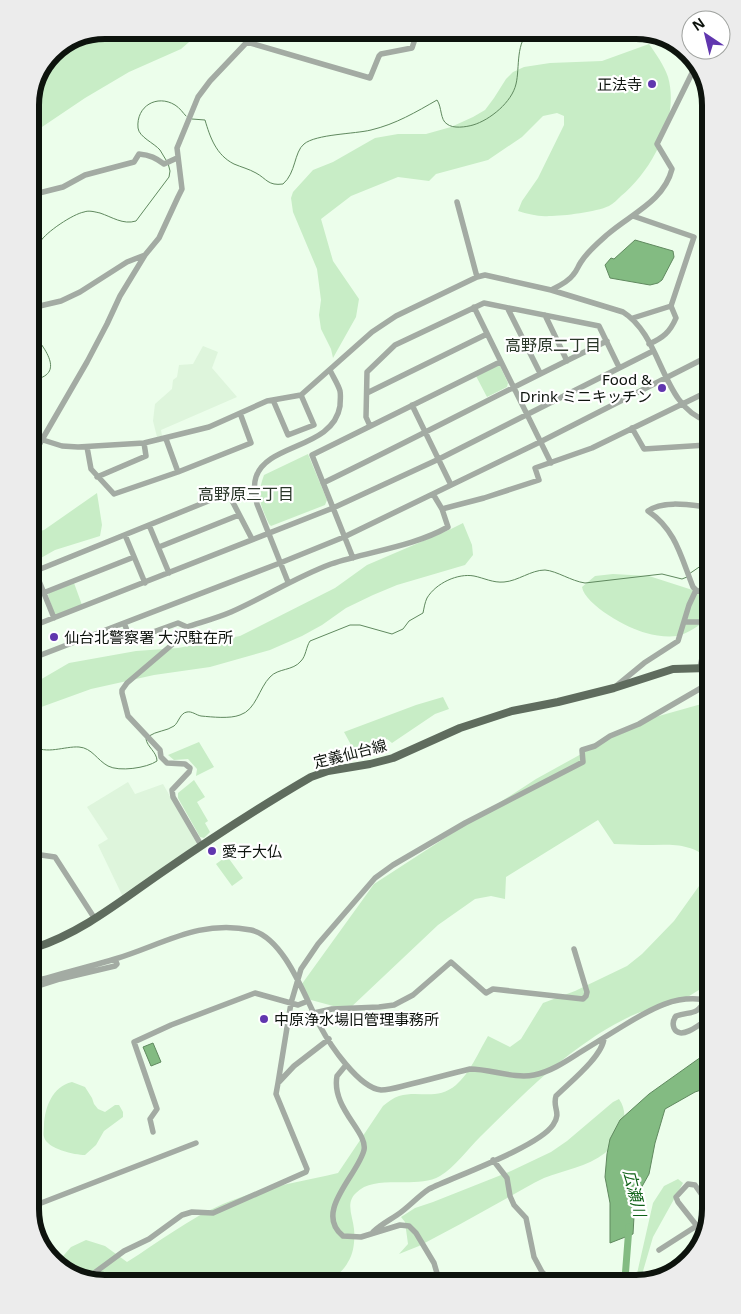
<svg xmlns="http://www.w3.org/2000/svg" width="741" height="1314" viewBox="0 0 741 1314" font-family="'Noto Sans','Noto Sans JP',sans-serif">
<rect width="100%" height="100%" fill="#ecfeeb"/>
<path fill="#def5dc" d="M203,346L218,352L212,368L237,397L161,430L162,436L157,437L153,421L155,404L172,389L173,380L177,377L179,365L193,364Z
M128,782L135,794L163,784L197,844L122,895L98,845L108,839L87,807Z"/>
<path fill="#c8edc6" d="M105,30H203L181,49L129,72L85,98L39,129L30,137V100L52,52Z
M649,44C656,54 664,65 668,77C680,118 652,171 621,196C618,199 613,204 609,206C596,212 564,216 549,216C539,217 528,214 518,211L522,201L538,178L564,125V116L557,113L543,116L522,137L488,160L436,174L429,181L398,177L351,196L321,219L333,261L359,299L356,317L333,358L331,349L321,329L319,315L321,300L317,269L293,212L291,198L293,192L313,170L333,162L375,138L398,134H426L451,127L473,117L485,110L494,98L506,79L513,72L524,67L550,63L602,61Z
M34,325L42,336L36,349L31,352V326Z
M499,364L508,383L507,387L487,397L476,376Z
M308,454L327,500L325,505L271,526L269,524C260,504 256,497 264,475Z
M97,493L102,525L100,536L55,550L32,563V533L44,530Z
M463,523L472,545L473,555L465,565L397,585L373,595L346,608L322,625L302,636L270,650L210,667L154,675L91,689L33,710V684L69,663L136,651L178,648L240,636L335,588L367,565L451,529Z
M613,574L649,576L708,595V619C699,625 688,634 677,636C667,637 656,636 646,633C629,629 585,605 582,587L595,576Z
M74,583L82,605L57,615L54,613L48,595L49,593Z
M443,697L449,709L435,714L392,743L387,739L356,754L344,732L416,705Z
M705,703L708,713L709,860C691,841 666,845 642,845C633,845 623,844 614,844L598,820L506,877L505,899L491,896L475,899L438,925L348,1010L311,1000L299,988L374,884L536,779L641,721Z
M199,742L214,767L196,776L197,769L188,759L174,760L168,755Z
M194,780L205,797L197,802L208,821L205,823L210,832L204,838L200,837L178,798V793Z
M227,856L243,878L232,886L216,864Z
M709,872L710,981C697,993 683,1000 667,1006C658,1009 647,1010 638,1013C623,1019 604,1030 591,1039C550,1066 515,1103 480,1137C468,1149 454,1168 440,1176C416,1190 375,1173 356,1193C345,1203 353,1217 354,1229C355,1239 354,1253 348,1262C344,1270 336,1276 330,1282H236L226,1281L216,1283L100,1284L63,1271L57,1263L71,1247L86,1240L105,1246L127,1262C159,1242 188,1219 223,1204C260,1188 299,1182 338,1173L383,1106C388,1102 393,1098 399,1096C419,1090 437,1101 456,1085C470,1073 479,1051 488,1036L510,1047L521,1039L543,1003L575,991L627,966L642,954L674,921Z
M72,1082L85,1087L92,1098L94,1104L98,1109L105,1112L115,1105H119L123,1112V1117L104,1131L96,1145L85,1155C75,1155 47,1149 44,1137C43,1134 44,1129 44,1125C45,1107 52,1087 72,1082Z
M619,1099C632,1117 619,1142 605,1153C587,1167 564,1170 544,1178C529,1185 515,1194 500,1202C473,1217 446,1232 419,1246L399,1254L408,1244L405,1222L401,1217L415,1208L433,1202L511,1171L551,1152L567,1141L613,1102Z
M678,1179L683,1183L653,1237L641,1278H636L653,1203L664,1186Z"/>
<path fill="#83bb82" stroke="#60895f" d="M635,240L673,251L674,257L662,280L658,283L650,285L610,278L605,265L611,258L614,259Z
M153,1043L161,1062L151,1066L143,1047Z
M710,1053V1087L695,1092L665,1109L655,1143L649,1174L635,1199L633,1234L610,1243V1203L605,1177L607,1154L610,1139L620,1120L649,1094L701,1057Z"/>
<g fill="none" stroke-linecap="round" stroke-linejoin="round">
<path stroke="#60895f" stroke-width="1" d="M192,119L205,120C210,137 216,155 234,164C241,167 249,169 256,173C267,179 268,186 283,184C296,173 294,152 304,144C316,134 355,134 371,130C396,124 416,112 437,100C442,107 440,120 447,124C453,129 466,127 473,125C490,120 512,102 516,84C520,68 515,41 531,30
M166,160C164,157 162,153 160,150C154,143 139,137 138,128C136,106 157,94 175,105C180,108 183,113 186,116
M31,267C36,259 35,249 40,242C46,232 73,214 84,212C89,210 95,212 100,213C112,217 123,225 136,221L169,177L170,171L168,163
M31,331C43,346 68,375 32,380
M689,574L708,561
M149,736C156,731 167,731 174,726C179,722 180,713 187,712C192,711 196,715 201,716C212,717 230,719 240,715C256,710 259,688 270,677C278,668 293,671 301,661C306,656 306,647 310,641L350,625H360L392,634L403,629L409,621L423,613C424,608 425,602 427,598C436,583 458,573 474,576C484,578 493,583 504,582C518,581 531,570 545,570C557,571 571,581 585,583L662,574L682,579L687,577
M33,746C46,755 65,746 79,747C92,748 97,760 108,766C119,772 147,768 157,761C157,752 147,747 146,739"/>
<path stroke="#83bb82" stroke-width="7" d="M625,1279L629,1227"/>
<path stroke="#a3aba3" stroke-width="5.5" d="M247,42L370,78L379,56L381,54L412,48L418,30
M31,195L63,187L85,175L134,162L139,154C150,155 156,158 164,164L177,158
M457,202L477,277
M633,216L694,237L671,306L676,318C670,332 663,338 649,344
M551,290C559,286 568,282 573,275C577,271 578,266 581,262C587,252 599,242 608,234C631,214 664,201 672,169L657,144L696,65
M474,307L551,463
M31,308L61,301L80,292L127,262L145,255
M508,309L540,373
M545,315L567,361
M633,318L671,306
M367,393L487,334
M273,400L288,435L314,425L301,395
M412,405L451,485
M370,426L366,417L367,372L395,345L484,303L599,326L619,367
M632,428L644,449L707,445
M166,439L178,472
M43,440L62,446L78,447L144,443L209,427L267,401L301,395L372,332L396,316L477,277L485,275L551,290L623,312C663,337 661,406 707,421
M87,447L91,469L114,494L178,472L251,443L240,413
M32,457L87,362L107,324L120,296L145,255L159,238L178,197L182,189L177,148L198,97L210,81L247,42L256,30
M97,477L146,456L144,443
M323,483C418,437 512,387 607,341
M707,507C690,505 663,500 648,511C676,530 681,557 693,587L696,590L704,593L708,599
M442,509L484,498L539,480L535,468L592,448L707,392
M149,525L169,573
M125,535L145,583
M159,547L239,515
M353,558L312,455L500,362
M35,571L54,618
M33,572L228,493L252,539
M288,582L257,504C255,495 253,486 256,477C267,443 333,449 340,406C340,401 341,396 340,391C338,384 333,377 330,370
M33,597L134,557
M684,622H700L703,620L707,623L708,633
M124,623L131,640L178,623L187,627C202,622 217,618 231,612C265,597 296,577 331,564C370,551 412,547 448,527L442,509L433,494
M33,626L333,508L439,459L653,351
M187,627L188,631L127,683L122,690V693L128,716L160,750L161,757L167,763L185,764L190,768L189,772L172,790L173,797L201,845
M33,658L280,563L344,537L540,442L707,357
M700,667L702,658L708,655
M616,686L644,663L678,641L689,605L696,590
M34,854L55,857L95,919
M35,981C61,974 88,967 115,959C162,945 199,919 251,930C285,938 305,998 320,1026C330,1045 359,1088 381,1090C390,1090 399,1087 407,1085C428,1080 449,1074 470,1069C491,1069 514,1079 534,1075C550,1072 565,1062 579,1053C592,1045 605,1037 618,1029C646,1012 675,992 710,1001
M35,987L60,979L115,966L117,964L115,959
M705,1000C697,1016 691,1011 676,1016C673,1020 672,1023 674,1028C680,1042 703,1022 710,1017
M314,1013L332,1009L379,1007L394,1005L413,995L451,962L486,993L493,989L583,999L586,996L587,992L574,949
M346,1065L337,1076C331,1108 368,1132 364,1150C358,1175 313,1212 343,1236L361,1237L400,1225L409,1226L416,1233L434,1263L439,1280
M278,1083L291,1003L301,969L318,944L375,878L393,865L465,823L583,762L582,750L595,746L610,736L639,724L708,684
M153,1132L150,1119L157,1109L134,1042L171,1025L255,993L298,1005L308,1001
M493,1160L507,1178L510,1196L514,1205L526,1218L534,1257L542,1272L549,1279
M700,1192L711,1185
M36,1205L196,1143
M697,1226L678,1202L676,1197L688,1184L695,1185L711,1208
M373,1232C380,1225 388,1221 397,1215C408,1208 417,1197 429,1189C456,1176 538,1147 553,1125C562,1112 552,1108 556,1096C569,1083 603,1056 604,1038
M659,1250L709,1218
M86,1279L124,1251L149,1239L182,1215L192,1212L213,1213L306,1172L307,1169L276,1094L278,1083L294,1066L329,1039"/>
<path stroke="#5f6c5e" stroke-width="8" d="M34,948C82,933 123,899 164,871C212,838 261,806 311,777L328,771L370,764L393,758L460,728L512,711L558,702L614,688L673,669L708,668"/>
</g>
<g fill="#6036ae" stroke="#fff" stroke-width="2">
<circle cx="652" cy="84" r="5"/>
<circle cx="662" cy="388" r="5"/>
<circle cx="54" cy="637" r="5"/>
<circle cx="212" cy="851" r="5"/>
<circle cx="264" cy="1019" r="5"/>
</g>
<g text-anchor="middle" dominant-baseline="central" stroke-width="4.5" stroke-linejoin="round" paint-order="stroke">
<g font-size="15" fill="#0d130d" stroke="#fff" text-anchor="start">
<text x="642" y="84" text-anchor="end">正法寺</text>
<text x="652" y="379" text-anchor="end">Food &amp;<tspan x="652" dy="17">Drink ミニキッチン</tspan></text>
<text x="64" y="637">仙台北警察署 大沢駐在所</text>
<text x="222" y="851">愛子大仏</text>
<text x="274" y="1019">中原浄水場旧管理事務所</text>
</g>
<g font-size="15" fill="#0d130d" stroke="#fff">
<text transform="translate(350 753) rotate(-14)">定義仙台線</text>
</g>
<g font-size="16" fill="#2a3729" stroke="#fff">
<text x="553" y="345">高野原二丁目</text>
<text x="246" y="494">高野原三丁目</text>
</g>
<g font-size="16" font-style="italic" fill="#0f6117" stroke="#fff">
<text transform="translate(635 1193) rotate(76)">広瀬川</text>
</g>
</g>
<path d="M0 0H741V1314H0ZM105 39H636A66 66 0 0 1 702 105V1209A66 66 0 0 1 636 1275H105A66 66 0 0 1 39 1209V105A66 66 0 0 1 105 39Z" fill="#ececec" fill-rule="evenodd"/>
<path fill="none" stroke="#0d130d" stroke-width="6" d="M105 39H636A66 66 0 0 1 702 105V1209A66 66 0 0 1 636 1275H105A66 66 0 0 1 39 1209V105A66 66 0 0 1 105 39Z"/>
<g transform="translate(706 35) rotate(325)"><circle r="24" fill="#ffffff" stroke="#9ea19e"/>
<path d="M0-4L9 19L0 12L-9 19Z" fill="#6036ae"/>
<text y="-8" font-size="14" font-weight="bold" text-anchor="middle" fill="#0d130d">N</text>
</g>
</svg>
